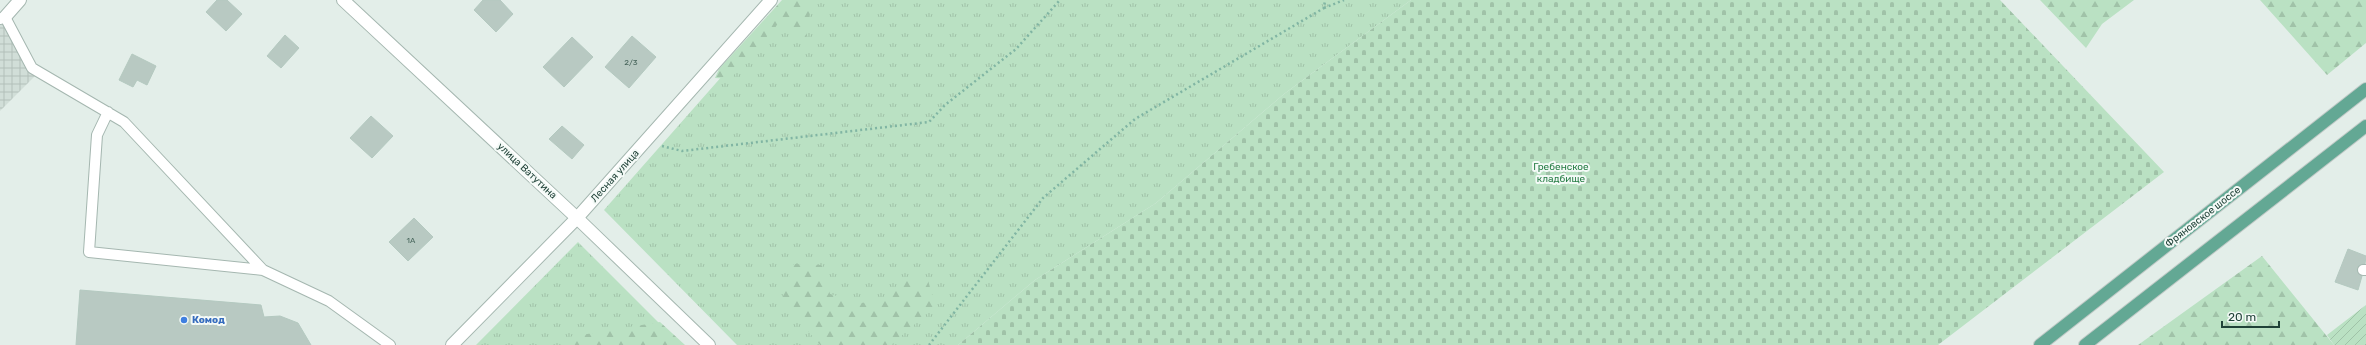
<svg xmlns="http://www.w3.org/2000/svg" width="2366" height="345" viewBox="0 0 2366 345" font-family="Rubik,sans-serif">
<defs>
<pattern id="industrial-grid" width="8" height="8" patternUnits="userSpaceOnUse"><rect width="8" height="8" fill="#d1ded8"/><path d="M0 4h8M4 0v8" fill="none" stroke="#b3c0ba"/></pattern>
<pattern id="grass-tufts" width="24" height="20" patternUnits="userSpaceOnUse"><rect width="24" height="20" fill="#bae1c3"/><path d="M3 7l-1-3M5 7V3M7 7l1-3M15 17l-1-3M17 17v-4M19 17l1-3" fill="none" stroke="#a0c2a8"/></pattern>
<pattern id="forest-firs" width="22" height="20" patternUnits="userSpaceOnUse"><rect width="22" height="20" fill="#bae1c3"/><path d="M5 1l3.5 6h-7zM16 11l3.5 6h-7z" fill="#a0c2a8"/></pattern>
<pattern id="cemetery-stones" width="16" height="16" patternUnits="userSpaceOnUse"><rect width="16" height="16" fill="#bae1c3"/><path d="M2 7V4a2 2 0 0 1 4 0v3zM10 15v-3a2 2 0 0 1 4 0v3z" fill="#a0c2a8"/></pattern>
<pattern id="garden-furrows" width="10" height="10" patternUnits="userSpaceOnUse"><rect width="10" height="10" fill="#bae1c3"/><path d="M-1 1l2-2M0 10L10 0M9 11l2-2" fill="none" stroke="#a0c2a8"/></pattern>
</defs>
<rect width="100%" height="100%" fill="#e3eee9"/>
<path fill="url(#industrial-grid)" d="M5,17L35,76L0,111V18Z"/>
<path fill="url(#grass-tufts)" d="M789,0H1411L1284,94L1156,203L1035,280L958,345H737L604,210Z
M578,242L681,345H476Z"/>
<path fill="url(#forest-firs)" d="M782,0H812L805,42L790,30L783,18L730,79L715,78L719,69Z
M2040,0H2134L2102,24L2086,48Z
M2260,0H2366V43L2327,75Z
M2262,256L2334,345H2138Z
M794,264L822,265L830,294L861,303L882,300L905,281L928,280L935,306L891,345H820L781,300Z
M660,322L685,345H567L563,338Z"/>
<path fill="url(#cemetery-stones)" d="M1411,0H2000L2164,172L1938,345H958L1035,280L1156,203L1284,94Z"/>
<path fill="url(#garden-furrows)" d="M2366,305V345H2334L2327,335Z"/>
<path fill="#b8c9c2" stroke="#b4c9c0" d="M217,0H227L242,14L226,31L206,12Z
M483,0H500L513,14L496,32L474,10Z
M285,35L299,48L281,68L267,56Z
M632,36L656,57L629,88L605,67Z
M572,37L593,57L564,87L543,67Z
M132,54L156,66L147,85L137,80L133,87L119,80Z
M371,116L393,136L372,158L350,138Z
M562,126L584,145L572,159L549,139Z
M414,218L433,237L408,261L389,242Z
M2348,249L2366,256L2365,264L2359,265L2357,270L2362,276L2358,290L2335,282Z
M80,290L261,305L264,317L280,316L298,323L311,345H76Z"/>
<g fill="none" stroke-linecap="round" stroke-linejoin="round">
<g stroke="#a5b7b0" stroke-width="12">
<path id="service" d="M0,19L5,17L32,68L124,122L263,270L329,301L390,345
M108,112L97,135L89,252L263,270
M2363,270H2366"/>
</g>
<g stroke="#a5b7b0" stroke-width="14">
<path id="minor" d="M5,17L20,0
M452,345L577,218L771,0"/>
</g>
<g stroke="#a5b7b0" stroke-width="14">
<path id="tertiary" d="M343,0L577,218L709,345"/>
</g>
<g stroke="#c1cac7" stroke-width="14">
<path id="primary" d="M2040,345L2366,89
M2085,345L2366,126"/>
</g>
<path stroke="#80b5a3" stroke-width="2.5" stroke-dasharray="2 3" stroke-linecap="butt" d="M1324,8L1344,0
M662,146L682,151L929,122L945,105L1016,49L1060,0
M929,345L1043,198L1135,119L1324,8L1325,0"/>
<use href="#service" stroke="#fff" stroke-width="10"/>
<use href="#minor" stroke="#fff" stroke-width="12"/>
<use href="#tertiary" stroke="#fff" stroke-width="12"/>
<use href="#primary" stroke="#63a894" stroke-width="12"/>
</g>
<circle fill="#3f7fe0" stroke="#f4faf7" stroke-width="1.5" cx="184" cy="320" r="4"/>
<g text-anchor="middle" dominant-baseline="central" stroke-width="4" stroke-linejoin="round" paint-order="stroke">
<g font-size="8" fill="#46645a">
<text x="631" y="62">2/3</text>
<text x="411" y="240">1А</text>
</g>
<g font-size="10" fill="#267d45" stroke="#f4faf7">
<text x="1561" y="167">Гребенское<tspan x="1561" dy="12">кладбище</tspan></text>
</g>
<g font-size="10" fill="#204238" stroke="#f4faf7">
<text transform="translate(527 171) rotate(43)">улица Ватутина</text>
<text transform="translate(615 176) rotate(-48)">Лесная улица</text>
<text transform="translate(2203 217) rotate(-38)">Фряновское шоссе</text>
</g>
<g font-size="10" font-weight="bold" fill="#366cbe" stroke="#f4faf7" text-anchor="start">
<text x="192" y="320">Комод</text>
</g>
</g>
<path d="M2222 321v6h57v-6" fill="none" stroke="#204238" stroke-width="2"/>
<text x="2228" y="321" font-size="12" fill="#204238" stroke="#f4faf7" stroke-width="3" paint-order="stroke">20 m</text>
</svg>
